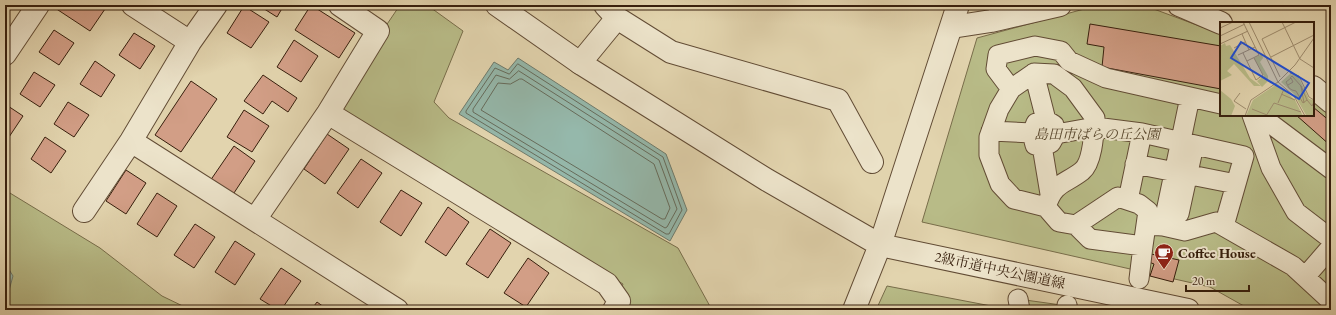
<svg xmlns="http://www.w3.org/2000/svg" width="1336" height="315" viewBox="0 0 1336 315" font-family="'EB Garamond','Noto Serif JP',serif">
<rect width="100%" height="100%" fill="#e2d4ae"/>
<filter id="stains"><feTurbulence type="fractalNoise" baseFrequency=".005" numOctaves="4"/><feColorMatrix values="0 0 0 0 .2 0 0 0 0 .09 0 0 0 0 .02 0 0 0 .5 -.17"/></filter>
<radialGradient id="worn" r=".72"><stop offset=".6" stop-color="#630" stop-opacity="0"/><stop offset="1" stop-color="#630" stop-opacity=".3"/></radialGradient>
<path fill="#b8bb87" stroke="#786d4a" d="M400,5H427L463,31L434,102L449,118L678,248L712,310H612L623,284L331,107Z
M1099,5H1143L1221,34V115H1313V98L1331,113V310H1251L1210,287L922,222L977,38Z
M5,190L100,248L162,296L191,310H5Z
M887,286L1012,310H876Z
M1018,299L1090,309L1094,310H1020Z"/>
<path fill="#95b8ab" stroke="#6f7b6c" d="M518,58L666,154L687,210L670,241L459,114L494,62L508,70Z
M5,263L13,276L5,305Z"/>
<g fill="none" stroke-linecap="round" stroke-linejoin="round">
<path stroke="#666c5c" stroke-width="1" d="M518,64L663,157L682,210L669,234H666L466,113V111L495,68L509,74Z
M519,71L659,160L677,209L667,227L665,228L473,112V109L496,75L509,79Z
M520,79H522L654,164L670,208L665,219H662L481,110L498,83L510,84Z"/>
</g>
<path fill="#d29e86" stroke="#371f0d" d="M57,5H100L105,9L90,31L55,8Z
M258,5H284L277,17Z
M311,5L355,33L339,58L295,30Z
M244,6L269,22L251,48L227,33Z
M1090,24L1221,46V89L1102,67L1104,47L1087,44Z
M54,30L74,43L59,65L39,52Z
M134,33L155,46L140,69L119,55Z
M294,40L318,56L301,82L277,67Z
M95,61L115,75L101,97L80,84Z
M34,72L55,85L40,107L20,94Z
M263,75L297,98L288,112L272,101L263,114L244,101Z
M191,81L217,99L181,152L155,135Z
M68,102L89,115L74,137L54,124Z
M5,104L23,116L5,143Z
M1313,107L1331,122V146L1296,115H1313Z
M244,110L269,126L252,152L227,137Z
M327,134L349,149L325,184L304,169Z
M45,137L66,151L51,173L31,159Z
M234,146L255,161L232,196L210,181Z
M361,159L382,173L358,208L337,193Z
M126,170L146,183L126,214L106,201Z
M401,190L422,203L401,236L380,222Z
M157,193L177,206L157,237L137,224Z
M448,207L469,222L446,256L425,242Z
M195,224L215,237L194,268L174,255Z
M490,229L511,243L488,278L466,264Z
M235,241L255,254L235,285L215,272Z
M1151,254L1179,260L1173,282L1150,276L1154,264L1149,262Z
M528,258L549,273L526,307L504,293Z
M281,268L301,281L281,310H278L260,299Z
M317,302L328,310H311Z"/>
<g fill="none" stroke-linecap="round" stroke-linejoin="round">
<g stroke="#624c35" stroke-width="21">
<path id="pedestrian" d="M1034,73L1046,120
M1011,89L996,69L998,55L1035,46L1061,51L1069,61L1106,78L1221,104
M1252,115L1271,168L1296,212L1331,239
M1259,115L1331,169
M991,131L1032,133L1036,123L1046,120L1054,125L1056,134L1051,143L1042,146L1035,145L1032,133
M1142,133L1244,156L1224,226
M1056,134L1095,127L1142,133L1128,200
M1042,146L1050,194
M1135,164L1236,184
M1046,207C1054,182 1064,185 1082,171C1093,162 1094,132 1095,118L1073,88L1054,74L1034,73L1011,89L999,109L989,137V155L1000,184L1014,199L1046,207L1059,222L1076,225L1090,239L1143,246L1139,279
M1179,214L1194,145
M1076,225L1118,197L1139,204L1148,211L1146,225
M1163,226L1190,97
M1143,246L1146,225L1163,226L1185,231L1216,222L1293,266L1331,301
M1305,277L1331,247
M1018,299L1020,310
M1067,305L1068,310"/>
</g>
<g stroke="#624c35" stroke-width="24">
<path id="minor" d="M133,5L190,42
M605,5L617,18L671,52L838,100L872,162
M1179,5L1221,23
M952,27L991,21L1060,5
M5,54L38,5
M580,63L617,18
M1313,87L1331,102
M328,113L607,284L619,301L614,310
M131,141L397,310
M84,211L131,141L190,42L216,5
M256,218L328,113L378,31L340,5"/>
</g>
<g stroke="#624c35" stroke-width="24">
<path id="tertiary" d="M497,5L580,63L767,180L880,245L958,5
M854,310L880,245L1188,310"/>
</g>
<use href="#pedestrian" stroke="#ece3ca" stroke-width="19"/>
<use href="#minor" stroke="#ece3ca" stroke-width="22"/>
<use href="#tertiary" stroke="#ece3ca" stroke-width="22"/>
</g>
<defs>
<g id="cafe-pin" transform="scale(1)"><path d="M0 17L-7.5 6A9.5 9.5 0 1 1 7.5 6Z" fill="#8f2418" stroke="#ece3ca"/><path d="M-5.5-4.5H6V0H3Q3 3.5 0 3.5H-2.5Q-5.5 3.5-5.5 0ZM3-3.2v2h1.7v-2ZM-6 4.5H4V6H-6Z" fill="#fff"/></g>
</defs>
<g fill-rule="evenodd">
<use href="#cafe-pin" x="1164" y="253"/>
</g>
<g text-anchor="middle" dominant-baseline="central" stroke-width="4" stroke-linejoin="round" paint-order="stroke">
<g font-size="14" font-style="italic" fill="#57462c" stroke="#ece3ca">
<text x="1097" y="134">島田市ばらの丘公園</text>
</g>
<g font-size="14" font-weight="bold" fill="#371f0d" stroke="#ece3ca" text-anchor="start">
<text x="1178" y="253">Coffee House</text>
</g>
<g font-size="14" fill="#371f0d" stroke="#ece3ca">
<text transform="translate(1000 270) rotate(12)">2級市道中央公園道線</text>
</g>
</g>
<g transform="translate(1220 22)">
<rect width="94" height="94" fill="#e2d4ae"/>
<path d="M5,21L6,24L10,23L30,56L41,64H34L14,42L7,49L12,53L0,59V24ZM42,32L43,36L40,40L48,54V59L42,65L37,59L44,54L34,36ZM70,52L78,54L89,77L94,78V94L86,93L74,72L61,60ZM57,62L75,78L83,94H26L33,78ZM0,68L11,77L15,84L11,94H0Z" fill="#b8bb87"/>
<path fill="none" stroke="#9e8c6e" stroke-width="1" d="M23,0L39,33L27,39M29,0L58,60L75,43L94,16M62,0L80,37L94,46M0,6L13,0M22,12L29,28M0,14L25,2M0,22L28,9M14,26L25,20M23,31L36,58L43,53L34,36M18,33L35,25M51,35L94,13M70,51L79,54L89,75L94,78M60,55L42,17L76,0M70,56L72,54L81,64L87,78L83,81L76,69L72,68M68,63L73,60L71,56L66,60L69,66L72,68M81,64L84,81M20,71L14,79L26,87M61,72L75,78M87,78L92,84L94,80M58,81L64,67M32,87L47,93M25,94L31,78L58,60L74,74L85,94M46,94L54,81L81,90"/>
<path fill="#1d4ed8" fill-opacity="0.15" stroke="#1d4ed8" stroke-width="2" d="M21,20L89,61L79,77L11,36Z"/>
<rect width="94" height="94" fill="none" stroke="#371f0d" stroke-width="2"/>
</g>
<rect width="1336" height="315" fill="none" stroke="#e2d4ae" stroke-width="20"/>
<rect x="6" y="6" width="1324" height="303" fill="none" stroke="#371f0d" stroke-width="2"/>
<rect x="10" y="10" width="1316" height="295" fill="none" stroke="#371f0d"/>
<path d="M1186 285v6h63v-6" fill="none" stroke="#371f0d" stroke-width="2"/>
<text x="1192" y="285" font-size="12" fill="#371f0d" stroke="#ece3ca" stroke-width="3" paint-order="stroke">20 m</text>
<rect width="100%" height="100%" filter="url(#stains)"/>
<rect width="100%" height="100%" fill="url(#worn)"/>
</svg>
